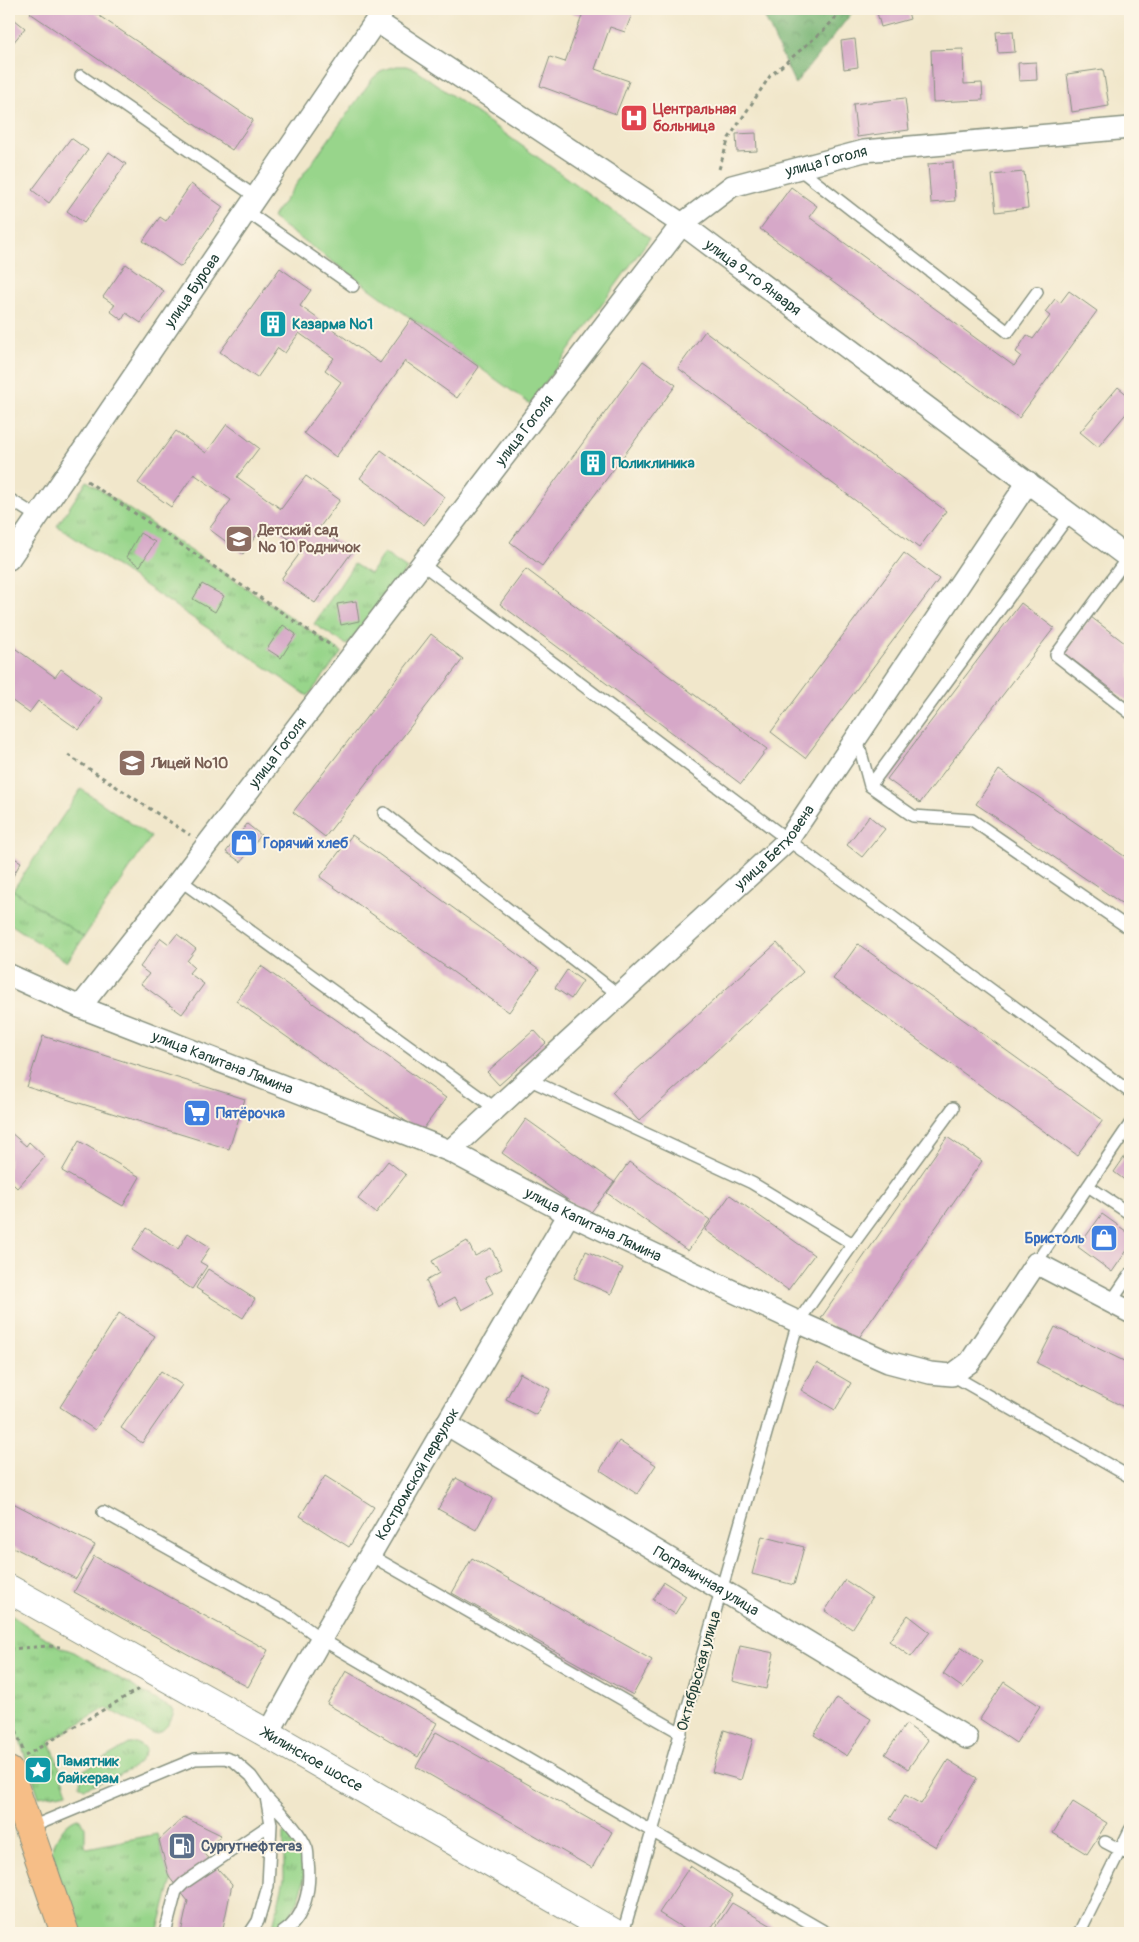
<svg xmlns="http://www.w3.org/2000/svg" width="1139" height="1942" viewBox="0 0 1139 1942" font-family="Pangolin,sans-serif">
<defs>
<pattern id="grass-tufts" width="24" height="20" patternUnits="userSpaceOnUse" patternTransform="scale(1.25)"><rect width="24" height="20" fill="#98d58b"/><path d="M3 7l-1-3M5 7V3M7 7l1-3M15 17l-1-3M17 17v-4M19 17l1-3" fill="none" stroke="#7bae72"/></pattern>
<pattern id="forest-crowns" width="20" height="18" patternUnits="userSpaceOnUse" patternTransform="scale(1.25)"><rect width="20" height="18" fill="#7ab677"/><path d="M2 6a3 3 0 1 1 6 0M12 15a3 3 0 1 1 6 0" fill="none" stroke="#639562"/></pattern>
</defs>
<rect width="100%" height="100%" fill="#fcf5e5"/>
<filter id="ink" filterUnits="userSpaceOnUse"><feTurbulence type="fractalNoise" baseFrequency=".02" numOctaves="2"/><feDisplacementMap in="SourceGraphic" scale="10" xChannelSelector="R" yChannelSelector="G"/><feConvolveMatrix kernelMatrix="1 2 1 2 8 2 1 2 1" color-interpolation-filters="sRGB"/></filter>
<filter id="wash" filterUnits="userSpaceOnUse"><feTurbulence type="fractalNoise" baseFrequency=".0096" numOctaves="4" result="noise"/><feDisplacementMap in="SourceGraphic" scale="20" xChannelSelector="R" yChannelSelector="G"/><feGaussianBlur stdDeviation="1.12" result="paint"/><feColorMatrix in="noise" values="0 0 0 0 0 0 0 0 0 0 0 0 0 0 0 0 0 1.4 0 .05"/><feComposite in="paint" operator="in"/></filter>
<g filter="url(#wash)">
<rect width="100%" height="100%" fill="#f1e7cb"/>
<path fill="url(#grass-tufts)" stroke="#5c8960" d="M87,481L342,652L308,696L57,526Z
M384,553L407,569L347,645L314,624L354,564L370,574Z
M13,890L84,937L67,962L9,923V897Z
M9,1614L60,1647L74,1652L174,1710C172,1721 165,1732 153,1734L106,1708L50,1741L68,1792L39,1797L9,1708Z
M131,1743H136L146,1749C141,1772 104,1781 84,1788L80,1785L81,1774L84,1770Z
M77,1818L81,1819L85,1827V1846L87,1848L157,1834L169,1876L172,1880L157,1933H76L51,1853C55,1840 63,1823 77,1818Z
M286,1832C313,1851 307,1893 289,1916C285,1923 280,1930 272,1931L284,1879V1834Z"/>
<path fill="url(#forest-crowns)" stroke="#4c7a56" d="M761,9H855L795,84Z"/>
<path fill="#98d58b" stroke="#5c8960" d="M397,66H406L415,69L650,238L530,404L272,218L373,78L383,70Z
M81,789L151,837L84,937L13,890Z"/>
<g id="blocks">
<path fill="#d6a8c8" d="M33,9H89L253,120L232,150L30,13Z
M568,9H634L625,32L610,27L595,69L629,81L616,114L540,86L550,57L565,62L582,16L567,11Z
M876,9H907L910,19L881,27Z
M9,15L25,28L9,48Z
M1013,31L1015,52L998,53L996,32Z
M855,39L858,67L844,69L841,41Z
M963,49L964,84L982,83L983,100L933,102L931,50Z
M1036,62L1037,80L1019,81L1018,63Z
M1103,69L1109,106L1072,112L1067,74Z
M905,98L909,130L857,137L853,104Z
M756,133L757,151L737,152L736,134Z
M71,138L88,150L49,203L32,190Z
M109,152L126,164L84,223L67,211Z
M953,162L955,201L931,203L928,164Z
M1024,172L1028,208L996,212L992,175Z
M191,184L223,207L181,267L143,241L160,217L166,221Z
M791,187L817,206L809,217L1014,366L1021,356L1016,352L1027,335L1033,339L1050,316L1045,312L1055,299L1060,303L1069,291L1097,311L1019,418L760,229Z
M126,264L164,291L141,323L126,313L122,320L110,311L115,305L103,297Z
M280,268L311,290L300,306L380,363L411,319L479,367L457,398L405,361L336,457L304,433L341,382L325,370L334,358L299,333L285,353L278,348L257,378L220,352Z
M705,331L946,511L919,548L678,368Z
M643,361L676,385L542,566L510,542Z
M1118,387L1130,397V409L1098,447L1080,432Z
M227,424L259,448L237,477L281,509L306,476L340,500L319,528L352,552L315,603L281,579L303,549L266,522L243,554L209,529L231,500L194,474L171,507L138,483L176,431L206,453Z
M381,450L445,497L424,525L360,478Z
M140,533L155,542L140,566L126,557Z
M904,553L939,579L805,758L771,732Z
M526,569L767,749L741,784L500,604Z
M202,584L224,596L215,612L193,599Z
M356,601L359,621L341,625L337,604Z
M1021,603L1054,628L920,803L887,779Z
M1091,617L1130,647V703L1064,653Z
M283,625L296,634L281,658L267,649Z
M431,634L463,659L325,837L293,812Z
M9,644L55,677L61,669L102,698L79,730L38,701L29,713L11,700L9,704Z
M999,770L1130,860V909L976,804Z
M869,816L885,829L862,857L847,845Z
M247,824L261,835L241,862L226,852Z
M352,835L539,970L509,1012L320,877Z
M9,855L21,862L9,883Z
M177,934L196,949L187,961L194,967L189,973L204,984L182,1014L141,984L149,974L140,967L161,938L169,944Z
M777,943L803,972L639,1121L612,1092Z
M858,944L1103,1120L1077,1155L833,979Z
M261,966L446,1098L421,1132L236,1001Z
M567,970L583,981L571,999L555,988Z
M534,1030L546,1043L499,1085L487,1072Z
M43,1036L245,1099L229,1149L27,1087Z
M526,1119L614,1182L589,1215L502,1153Z
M9,1131L26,1146L29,1142L45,1157L17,1188L9,1180Z
M947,1137L982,1161L856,1342L821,1318Z
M79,1141L140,1177L123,1206L62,1171Z
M1130,1149V1184L1114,1172Z
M388,1161L406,1175L376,1213L358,1199Z
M629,1162L710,1220L688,1251L607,1193Z
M730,1195L814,1255L788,1290L705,1230Z
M1102,1214L1130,1234V1246L1112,1272L1078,1247Z
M146,1228L178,1249L188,1233L210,1247L200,1262L207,1266L192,1289L132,1250Z
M467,1241L475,1256L491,1248L502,1269L485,1278L493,1293L462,1310L455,1297L439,1306L426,1281L439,1273L432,1261Z
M586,1251L623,1268L611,1294L574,1278Z
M208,1269L255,1299L243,1318L196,1288Z
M119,1313L155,1336L95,1430L60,1407Z
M1055,1327L1130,1364V1410L1037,1363Z
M817,1363L851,1383L835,1410L801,1390Z
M161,1371L182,1385L142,1443L121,1428Z
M520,1373L550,1389L536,1415L506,1399Z
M619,1441L656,1465L637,1494L600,1470Z
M325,1476L374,1507L349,1547L300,1516Z
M456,1478L493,1498L476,1530L438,1509Z
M9,1501L95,1545L76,1579L9,1545Z
M762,1536L804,1547L794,1585L752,1574Z
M94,1556L268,1650L248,1687L74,1592Z
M472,1558L652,1660L633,1695L452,1593Z
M845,1580L872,1598L852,1629L825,1611Z
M664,1582L686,1596L675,1614L653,1600Z
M908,1615L930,1632L911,1657L889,1641Z
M740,1646L774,1653L766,1689L732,1681Z
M962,1647L983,1662L963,1688L943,1674Z
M346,1671L437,1723L418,1757L327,1704Z
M1004,1682L1040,1706L1016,1743L980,1719Z
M837,1698L871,1719L847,1756L814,1735Z
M906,1724L928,1740L908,1769L885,1754Z
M724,1730L753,1739L741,1780L712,1772Z
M436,1732L612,1832L592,1868L416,1767Z
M948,1760L977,1778L936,1847L890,1819L905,1795L921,1804Z
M1073,1802L1107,1823L1087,1854L1053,1833Z
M184,1817L221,1835L204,1854L232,1884L222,1933H181L188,1901L169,1877L159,1840Z
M690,1866L733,1895L708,1933H691L659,1913Z
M732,1903L784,1933H712Z"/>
</g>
</g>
<g filter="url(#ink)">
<use href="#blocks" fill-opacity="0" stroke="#889280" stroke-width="1"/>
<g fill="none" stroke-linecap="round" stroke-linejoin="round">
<g stroke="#889280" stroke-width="14">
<path id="service" d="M81,76L256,197
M799,169L1008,332L1037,292
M246,211L353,286
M9,499L38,517
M1128,557L1056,655L1130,713
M422,564L788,840L1130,1092
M857,738L870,786L913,816L972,820L1130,929
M870,786L1070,514
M384,813L619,995
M180,880L496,1109
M528,1079L752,1183L853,1244
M1088,1186L1130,1214
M1036,1263L1130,1124
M1111,1302L1130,1274
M952,1375L1130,1477
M103,1512L290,1616L321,1639L827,1933
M370,1555L681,1733
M267,1798C280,1812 301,1832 307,1849C308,1853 308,1857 308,1861C311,1887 306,1918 282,1933
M29,1828L195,1759L225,1758L234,1761L251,1776L266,1797L271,1824L268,1886L258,1921L250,1933
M1105,1842L1130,1855
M165,1933L176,1891L184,1883L271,1824
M623,1933L798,1322L853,1244L953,1108
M1079,1933L1130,1830"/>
</g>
<g stroke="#889280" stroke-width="24">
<g id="minor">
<path id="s1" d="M376,21L682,224L1130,559"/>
<path id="s2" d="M9,559L384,9"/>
<path id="s3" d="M9,975L80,1007L450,1151L569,1214L798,1322L888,1362L930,1373L952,1375L970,1362L1036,1263L1130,1312"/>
<path id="s4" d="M80,1007L180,880L682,224L732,186L864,151L1130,128"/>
<path id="s5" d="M450,1151L788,840L1028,482"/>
<path id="s6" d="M446,1424L967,1738"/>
<path id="s7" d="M268,1734L321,1639L569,1214"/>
</g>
</g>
<g stroke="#889280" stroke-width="30">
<g id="tertiary">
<path id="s8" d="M9,1589L268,1734L614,1933"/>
</g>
</g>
<g stroke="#889280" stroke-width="30">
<path id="primary" d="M9,1771L65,1933"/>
</g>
<path stroke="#889280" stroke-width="3" stroke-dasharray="4 4" stroke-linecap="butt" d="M719,169L729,138L770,76L824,30L844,9
M87,481L333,647
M68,755L190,835
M9,1649L48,1646L60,1647
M9,1708L23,1751
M25,1756L137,1690L138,1691"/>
<use href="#service" stroke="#fff" stroke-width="11"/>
<use href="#minor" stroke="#fff" stroke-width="21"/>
<use href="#tertiary" stroke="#fff" stroke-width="28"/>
<use href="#primary" stroke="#f6be87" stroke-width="28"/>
</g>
</g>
<defs>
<g id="hospital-square" transform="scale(1.4375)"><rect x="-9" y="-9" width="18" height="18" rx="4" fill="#e0444e" stroke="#fcf5e5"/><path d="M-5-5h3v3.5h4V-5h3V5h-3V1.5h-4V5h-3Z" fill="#fff"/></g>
<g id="building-square" transform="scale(1.4375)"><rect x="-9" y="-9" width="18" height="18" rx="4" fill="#0f9aa8" stroke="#fcf5e5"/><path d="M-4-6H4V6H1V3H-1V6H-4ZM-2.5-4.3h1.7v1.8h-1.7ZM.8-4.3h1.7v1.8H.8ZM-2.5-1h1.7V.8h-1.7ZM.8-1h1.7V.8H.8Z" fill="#fff"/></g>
<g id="school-square" transform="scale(1.4375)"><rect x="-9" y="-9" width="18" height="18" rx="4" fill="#8d6e63" stroke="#fcf5e5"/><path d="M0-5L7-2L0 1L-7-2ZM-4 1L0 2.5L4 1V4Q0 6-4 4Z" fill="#fff"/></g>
<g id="shop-square" transform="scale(1.4375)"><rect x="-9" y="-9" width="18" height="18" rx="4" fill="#3f7fe0" stroke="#fcf5e5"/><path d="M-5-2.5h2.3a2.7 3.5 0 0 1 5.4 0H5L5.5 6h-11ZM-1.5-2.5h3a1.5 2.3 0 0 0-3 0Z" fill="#fff"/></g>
<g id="supermarket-square" transform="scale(1.4375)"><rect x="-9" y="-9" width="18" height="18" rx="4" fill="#3f7fe0" stroke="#fcf5e5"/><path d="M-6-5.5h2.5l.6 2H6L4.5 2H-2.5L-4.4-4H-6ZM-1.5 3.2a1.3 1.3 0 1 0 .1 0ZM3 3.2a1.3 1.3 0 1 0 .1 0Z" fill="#fff"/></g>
<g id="sight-square" transform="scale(1.4375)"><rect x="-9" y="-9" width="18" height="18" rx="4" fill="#0f9aa8" stroke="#fcf5e5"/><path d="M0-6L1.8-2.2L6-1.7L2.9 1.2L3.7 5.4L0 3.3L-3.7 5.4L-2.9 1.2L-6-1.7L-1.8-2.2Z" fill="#fff"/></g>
<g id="fuel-square" transform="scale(1.4375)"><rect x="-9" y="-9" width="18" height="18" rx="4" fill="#5c6f8a" stroke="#fcf5e5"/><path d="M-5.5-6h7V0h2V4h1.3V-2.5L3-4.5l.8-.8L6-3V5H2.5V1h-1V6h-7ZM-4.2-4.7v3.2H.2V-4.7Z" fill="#fff"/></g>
</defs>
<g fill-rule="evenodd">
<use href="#hospital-square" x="634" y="118"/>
<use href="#building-square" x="273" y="324"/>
<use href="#building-square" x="593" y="463"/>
<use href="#school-square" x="239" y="539"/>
<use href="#school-square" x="132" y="763"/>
<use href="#shop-square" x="244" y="843"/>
<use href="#supermarket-square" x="197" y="1113"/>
<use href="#shop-square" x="1104" y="1238"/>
<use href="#sight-square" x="38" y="1770"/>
<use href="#fuel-square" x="182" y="1846"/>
</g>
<g text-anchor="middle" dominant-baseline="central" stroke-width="4" stroke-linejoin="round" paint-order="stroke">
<g font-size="15" font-weight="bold" fill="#be3a42" stroke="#fcf5e5" text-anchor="start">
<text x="653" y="109">Центральная<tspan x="653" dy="17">больница</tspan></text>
</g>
<g font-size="15" fill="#1f3d34" stroke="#fcf5e5">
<text stroke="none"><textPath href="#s4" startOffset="1148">улица Гоголя</textPath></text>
<text stroke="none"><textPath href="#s1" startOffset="456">улица 9-го Января</textPath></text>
<text stroke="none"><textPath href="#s2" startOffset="325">улица Бурова</textPath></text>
<text stroke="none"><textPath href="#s4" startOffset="728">улица Гоголя</textPath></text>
<text stroke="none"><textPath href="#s4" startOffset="322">улица Гоголя</textPath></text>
<text stroke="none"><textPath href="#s5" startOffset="445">улица Бетховена</textPath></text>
<text stroke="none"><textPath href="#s3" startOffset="231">улица Капитана Лямина</textPath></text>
<text stroke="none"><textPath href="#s3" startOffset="636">улица Капитана Лямина</textPath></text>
<text stroke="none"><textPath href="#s7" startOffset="300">Костромской переулок</textPath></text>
<text stroke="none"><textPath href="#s6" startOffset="304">Пограничная улица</textPath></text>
<text transform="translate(699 1671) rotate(-74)">Октябрьская улица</text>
<text stroke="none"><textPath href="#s8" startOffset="348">Жилинское шоссе</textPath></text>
</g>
<g font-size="15" font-weight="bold" fill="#0d838f" stroke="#fcf5e5" text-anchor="start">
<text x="292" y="324">Казарма №1</text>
<text x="612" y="463">Поликлиника</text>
<text x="57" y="1761">Памятник<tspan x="57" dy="17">байкерам</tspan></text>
</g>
<g font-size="15" font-weight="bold" fill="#785e54" stroke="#fcf5e5" text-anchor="start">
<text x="258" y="530">Детский сад<tspan x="258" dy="17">№ 10 Родничок</tspan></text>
<text x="151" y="763">Лицей №10</text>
</g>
<g font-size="15" font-weight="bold" fill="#366cbe" stroke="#fcf5e5" text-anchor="start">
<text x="263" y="843">Горячий хлеб</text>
<text x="216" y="1113">Пятёрочка</text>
<text x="1085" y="1238" text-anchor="end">Бристоль</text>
</g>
<g font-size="15" font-weight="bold" fill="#4e5e75" stroke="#fcf5e5" text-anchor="start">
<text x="201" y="1846">Сургутнефтегаз</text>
</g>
</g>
<rect width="1139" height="1942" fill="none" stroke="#fcf5e5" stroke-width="30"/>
</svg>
